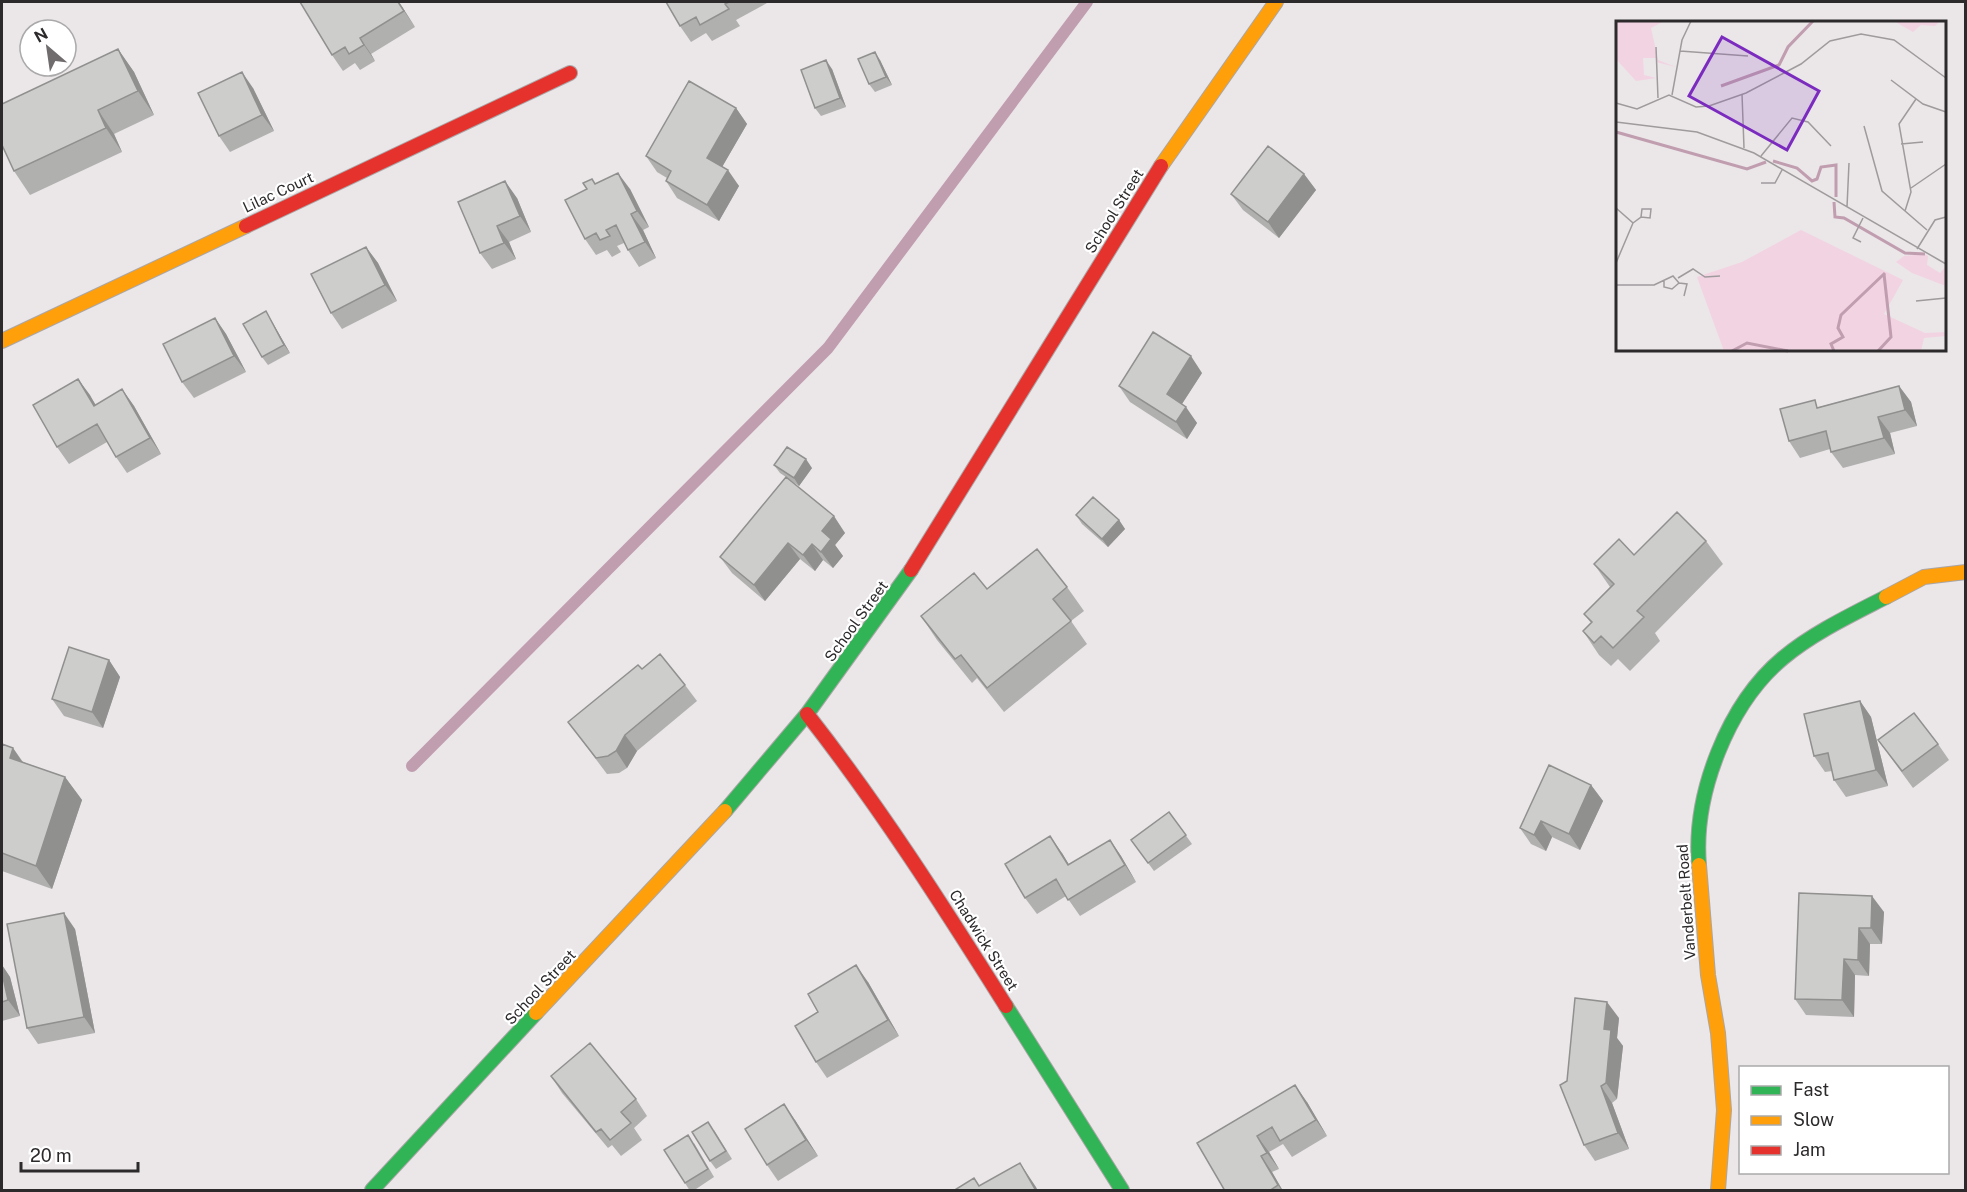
<svg xmlns="http://www.w3.org/2000/svg" width="1967" height="1192" viewBox="0 0 1967 1192" font-family="'Public Sans',sans-serif">
<rect width="100%" height="100%" fill="#ebe6e8"/>
<g fill="none" stroke-linecap="round" stroke-linejoin="round">
<path stroke="#c09daf" stroke-width="12" d="M412,766L828,348L1087,2"/>
<g stroke="#aaa6a7" stroke-width="16">
<path id="fast" d="M725,811L807,714L911,570
M1699,865C1693,794 1728,704 1783,658C1813,633 1851,615 1886,597
M1006,1006L1122,1190
M372,1190L536,1013"/>
</g>
<g stroke="#aaa6a7" stroke-width="16">
<path id="slow" d="M1161,166L1276,2
M2,341L246,226
M1886,597L1924,577L1966,572
M1699,865L1708,975L1718,1033L1724,1110L1718,1190
M536,1013L725,811"/>
</g>
<g stroke="#aaa6a7" stroke-width="16">
<path id="jam" d="M246,226L570,73
M911,570L1161,166
M807,714C880,807 943,906 1006,1006"/>
</g>
<use href="#fast" stroke="#30b455" stroke-width="14"/>
<use href="#slow" stroke="#ff9f0a" stroke-width="14"/>
<use href="#jam" stroke="#e5322d" stroke-width="14"/>
</g>
<path fill="#b0b0af" d="M399,2L415,27L371,54L375,61L360,70L355,63L343,71L332,55Z
M666,2H767V3L736,20L740,26L712,41L706,33L691,42L680,26Z
M118,49L134,72L154,115L114,134L122,152L30,195L14,171Z
M880,60L892,85L875,92L869,84Z
M832,69L846,107L821,116L815,108Z
M253,88L274,131L230,152L219,136Z
M736,108L747,124L722,167L739,186L719,221L677,198L666,181L667,178L657,172L646,156Z
M1304,174L1316,190L1279,238L1243,210L1231,194Z
M596,184L630,189L649,227L643,230L656,258L639,267L628,250L624,243L617,246L621,252L612,257L607,250L596,255L585,239Z
M517,198L531,232L509,242L516,259L492,269L480,253L458,202Z
M366,247L378,263L397,301L342,329L331,313Z
M215,318L226,334L246,372L194,398L182,382Z
M271,320L290,353L268,365L262,357Z
M1202,373L1182,404L1197,423L1187,439L1130,402L1119,386Z
M78,379L96,405L122,389L134,406L161,454L127,473L116,457L107,442L69,464L57,447Z
M1899,386L1911,402L1917,426L1890,433L1895,454L1843,468L1831,452L1830,449L1800,458L1789,441L1819,407Z
M774,465L812,468L799,486L790,480L845,533L835,545L843,556L833,568L823,560L815,571L800,559L765,601L732,573L720,557L786,477L780,473Z
M1076,515L1119,520L1125,529L1108,547L1082,524Z
M1706,541L1723,564L1655,633L1660,641L1630,671L1618,659L1611,666L1599,655L1583,631L1591,623L1584,614L1610,587L1594,564L1634,555Z
M1067,587L1084,611L1071,621L1087,644L1004,712L977,678L972,683L937,640L921,616L987,589Z
M109,660L120,677L103,728L64,716L52,699Z
M642,669L685,685L697,701L637,751L627,768L619,773L607,774L568,722Z
M1860,701L1871,717L1888,786L1846,797L1834,780L1832,771L1825,772L1814,756Z
M1878,740L1938,744L1949,760L1913,788Z
M2,744L13,748L23,762L65,777L82,800L52,889L2,871Z
M1591,785L1603,801L1580,850L1552,837L1546,851L1531,844L1520,828Z
M1169,812L1192,844L1154,871L1131,840Z
M1110,840L1121,856L1136,882L1080,916L1066,896L1037,914L1025,898L1062,853L1069,865Z
M1799,893L1884,912L1882,944H1870L1869,976L1855,975L1854,1017L1806,1015L1795,999Z
M75,929L95,1033L38,1044L27,1028Z
M2,965L10,977L20,1016L2,1021Z
M868,982L899,1036L827,1078L816,1062L818,1012Z
M1619,1018L1617,1038L1623,1046L1617,1099L1612,1103L1629,1149L1595,1161L1584,1145L1567,1081Z
M551,1076L636,1099L647,1116L634,1128L642,1140L621,1156L612,1145L608,1148L562,1093Z
M1307,1102L1327,1136L1292,1157L1283,1144L1269,1152L1279,1169L1272,1172L1283,1191H1225L1197,1143Z
M795,1120L818,1156L778,1181L767,1165Z
M714,1130L732,1159L716,1169L710,1161Z
M694,1143L714,1177L693,1191H690L685,1183Z"/>
<path fill="#90908f" d="M398,2H399L415,27L404,11Z
M360,38L371,54L375,61L364,45Z
M118,49L134,72L154,115L138,91Z
M875,52L880,60L892,85L886,77Z
M826,60L832,69L846,107L840,98Z
M242,72L253,88L274,131L262,115Z
M736,108L747,124L718,174L707,158Z
M98,110L114,134L122,152L106,128Z
M728,170L739,186L719,221L707,205Z
M618,173L630,189L649,227L637,211Z
M1304,174L1316,190L1279,238L1268,222Z
M505,181L517,198L531,232L520,216Z
M631,214L643,230L656,258L645,242Z
M497,226L509,242L516,259L504,243Z
M366,247L378,263L397,301L385,285Z
M266,311L271,320L290,353L284,345Z
M215,318L226,334L246,372L234,356Z
M1191,356L1202,373L1178,410L1167,394Z
M78,379L90,395L105,422L94,406Z
M1899,386L1911,402L1917,426L1905,410Z
M122,389L134,406L161,454L150,438Z
M1186,407L1197,423L1187,439L1176,422Z
M1878,417L1890,433L1895,454L1884,438Z
M806,459L812,468L799,486L794,478Z
M834,516L845,533L835,545L843,556L833,568L821,552L822,531Z
M1119,520L1125,529L1108,547L1102,539Z
M788,543L800,559L765,601L754,585Z
M812,544L823,560L815,571L803,555Z
M109,660L120,677L103,728L92,712Z
M1860,701L1871,717L1888,786L1876,770Z
M625,735L637,751L627,768L616,751Z
M13,748L29,772L10,758Z
M65,777L82,800L52,889L36,866Z
M1591,785L1603,801L1580,850L1569,834Z
M1541,821L1552,837L1546,851L1534,835Z
M1050,836L1062,853L1079,881L1068,865Z
M1110,840L1121,856L1136,882L1125,865Z
M1872,896L1884,912L1882,944L1871,928Z
M64,913L75,929L95,1033L84,1017Z
M1859,928L1870,944L1869,976L1858,960Z
M1844,959L1855,975L1854,1017L1842,1000Z
M2,965L10,977L20,1016L8,1000L2,973Z
M856,965L868,982L899,1036L888,1020Z
M1607,1002L1619,1018L1617,1038L1623,1046L1617,1099L1606,1083L1604,1029Z
M1295,1085L1307,1102L1327,1136L1316,1120Z
M1601,1086L1612,1103L1629,1149L1618,1133Z
M784,1104L795,1120L818,1156L806,1140Z
M1257,1136L1269,1152L1279,1169L1267,1153Z
M1261,1156L1272,1172L1283,1191H1282L1278,1185Z
M1020,1163L1036,1187L1038,1191H1036Z"/>
<path fill="#cdcdcc" stroke="#90908f" stroke-width="1.5" d="M300,2H398L404,11L360,38L364,45L349,54L345,47L332,55Z
M666,2H729L725,4L729,9L700,25L696,17L680,26Z
M118,49L138,91L98,110L106,128L14,171L2,145V104Z
M875,52L886,77L869,84L858,59Z
M826,60L840,98L815,108L801,70Z
M242,72L262,115L219,136L198,93Z
M689,81L736,108L707,158L728,170L707,205L666,181L671,171L646,156Z
M1268,146L1304,174L1268,222L1231,194Z
M618,173L637,211L631,214L645,242L628,250L616,225L606,230L610,236L600,240L596,233L585,239L565,200L587,189L583,183L592,179L595,184Z
M505,181L520,216L497,226L504,243L480,253L458,202Z
M366,247L385,285L331,313L311,274Z
M266,311L284,345L262,357L243,324Z
M215,318L234,356L182,382L163,344Z
M1153,332L1191,356L1167,394L1186,407L1176,422L1119,386Z
M78,379L94,406L122,389L150,438L116,457L97,424L57,447L33,405Z
M1899,386L1905,410L1878,417L1884,438L1831,452L1826,431L1789,441L1780,409L1815,400L1817,408Z
M787,447L806,459L794,478L774,465Z
M786,477L834,516L822,531L831,539L821,552L812,544L803,555L788,543L754,585L720,557Z
M1093,497L1119,520L1102,539L1076,515Z
M1677,512L1706,541L1637,611L1644,617L1613,648L1601,636L1594,643L1583,631L1592,622L1584,614L1614,584L1594,564L1619,539L1634,555Z
M1037,549L1067,587L1053,599L1071,621L987,688L961,655L955,659L921,616L974,573L987,589Z
M69,647L109,660L92,712L52,699Z
M660,654L685,685L625,735L616,751L608,756L596,758L568,722L638,665L642,669Z
M1860,701L1876,770L1834,780L1828,753L1814,756L1804,714Z
M1914,713L1938,744L1902,771L1878,740Z
M2,744L13,748L10,758L65,777L36,866L2,853Z
M1549,765L1591,785L1569,834L1541,821L1534,835L1520,828Z
M1169,812L1186,835L1148,863L1131,840Z
M1050,836L1068,865L1110,840L1125,865L1068,900L1056,879L1025,898L1005,864Z
M1799,893L1872,896L1871,928H1859L1858,960L1844,959L1842,1000L1795,999Z
M64,913L84,1017L27,1028L7,924Z
M856,965L888,1020L816,1062L795,1026L818,1012L808,994Z
M2,973L8,1000L2,1002Z
M1575,998L1607,1002L1604,1029L1611,1030L1606,1083L1601,1086L1618,1133L1584,1145L1560,1085L1567,1081Z
M590,1043L636,1099L621,1112L631,1123L610,1140L601,1129L596,1132L551,1076Z
M1295,1085L1316,1120L1280,1141L1272,1127L1257,1136L1267,1153L1261,1156L1278,1185L1269,1191H1225L1197,1143Z
M784,1104L806,1140L767,1165L745,1129Z
M708,1122L726,1151L710,1161L692,1132Z
M688,1135L708,1169L685,1183L664,1150Z
M1020,1163L1036,1191H953L974,1178L979,1186Z"/>
<g text-anchor="middle" dominant-baseline="central" stroke-width="4.5" stroke-linejoin="round" paint-order="stroke">
<g font-size="15" fill="#2d2a2c" stroke="#fff">
<text transform="translate(278 192) rotate(-25)">Lilac Court</text>
<text transform="translate(1114 211) rotate(-58)">School Street</text>
<text transform="translate(856 621) rotate(-54)">School Street</text>
<text transform="translate(1686 902) rotate(-94)">Vanderbelt Road</text>
<text transform="translate(984 940) rotate(58)">Chadwick Street</text>
<text transform="translate(540 987) rotate(-47)">School Street</text>
</g>
</g>
<g transform="translate(1616 21)">
<rect width="330" height="330" fill="#ebe6e8"/>
<path d="M185,209L287,259L268,293L309,312L330,311V315L308,317L305,330H108L81,256L126,241Z" fill="#f2d3e2"/>
<path d="M0,0H48L35,7L42,39L60,46L40,41V37H27L28,54L40,57L20,60L0,38ZM278,0H324L319,5L305,4L297,11ZM308,233L312,235L311,244L324,252L330,245V265L296,252L280,241L288,235Z" fill="#f2d3e2"/>
<path fill="none" stroke="#c09daf" stroke-width="3" d="M105,65L163,44L172,26L197,0M0,111L131,148L150,141M157,140L181,147L196,160L201,158L205,146L220,144V176M218,181L219,196L228,197L289,232L309,233M116,330L131,322L172,330M218,330L215,323L227,316L222,307L225,294L269,252M262,330L275,316L268,253"/>
<path fill="none" stroke="#9f9b9d" stroke-width="1.5" d="M40,26L42,77M64,30L132,35M275,59L307,83L330,91M126,73L128,127M56,74L66,19L75,0M0,82L21,88L53,74L80,86L93,85L130,72L185,43L214,20L245,13L278,19L330,57M0,101L81,111L138,132L330,243M248,105L266,170L311,209M285,123L307,121M145,135L176,97L192,101L215,125M145,162H159L166,149M295,167L330,143M231,186L233,142M0,187L17,202L0,242M289,190L295,171L283,103L300,78M17,202L25,196L26,188H35L34,197L25,196M245,221L237,217L247,197M301,228L319,199L330,196M62,257L77,248L89,256L104,255M63,262L71,263L68,275M0,264H39M38,264L57,255L63,262L56,268L48,266V260M300,280L330,277"/>
<path fill="#7b2cbf" fill-opacity="0.15" stroke="#7b2cbf" stroke-width="3" d="M106,16L203,70L171,129L73,75Z"/>
<rect width="330" height="330" fill="none" stroke="#2d2a2c" stroke-width="3"/>
</g>
<rect width="1967" height="1192" fill="none" stroke="#2d2a2c" stroke-width="6"/>
<rect x="1739" y="1066" width="210" height="108" fill="#ffffff" stroke="#abaaab" stroke-width="1.5"/>
<rect x="1751" y="1086" width="30" height="9" fill="#30b455" stroke="#abaaab" stroke-width="1.5"/>
<text x="1793" y="1096" font-size="18" fill="#2d2a2c">Fast</text>
<rect x="1751" y="1116" width="30" height="9" fill="#ff9f0a" stroke="#abaaab" stroke-width="1.5"/>
<text x="1793" y="1126" font-size="18" fill="#2d2a2c">Slow</text>
<rect x="1751" y="1146" width="30" height="9" fill="#e5322d" stroke="#abaaab" stroke-width="1.5"/>
<text x="1793" y="1156" font-size="18" fill="#2d2a2c">Jam</text>
<g transform="translate(48 48) rotate(331)"><circle r="28" fill="#ffffff" stroke="#abaaab" stroke-width="1.5"/>
<path d="M0-4.5L10 22L0 15L-10 22Z" fill="#706c6e"/>
<text y="-9" font-size="16" font-weight="bold" text-anchor="middle" fill="#2d2a2c">N</text>
</g>
<path d="M21 1162v9h117v-9" fill="none" stroke="#2d2a2c" stroke-width="3"/>
<text x="30" y="1162" font-size="18" fill="#2d2a2c" stroke="#ffffff" stroke-width="4.5" paint-order="stroke">20 m</text>
</svg>
